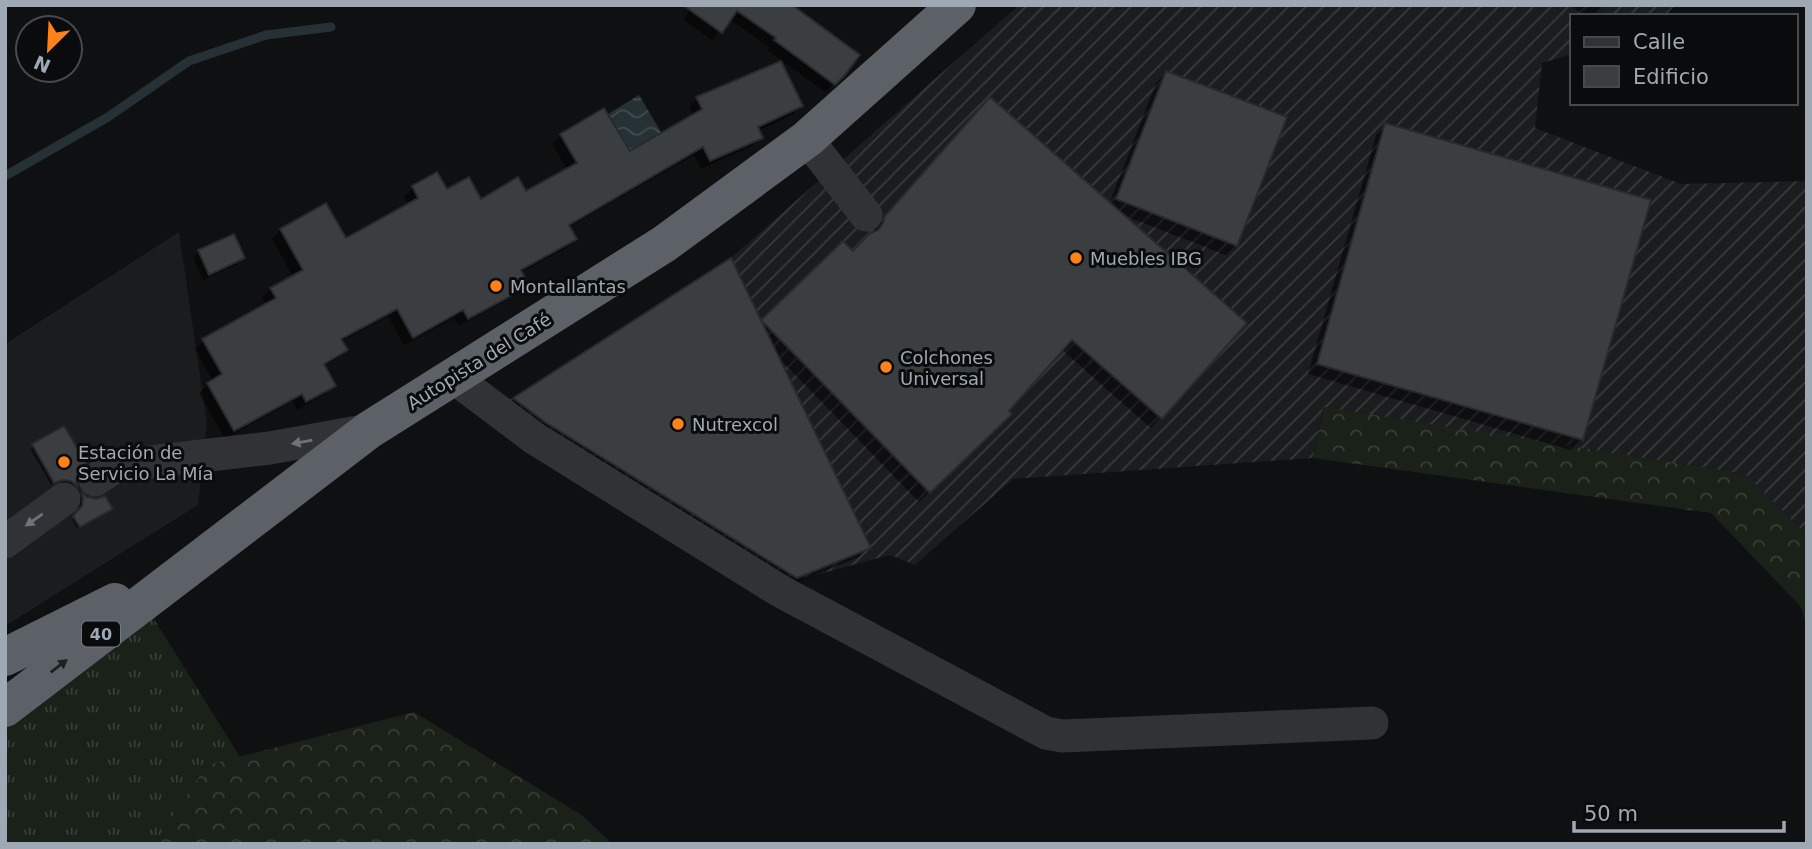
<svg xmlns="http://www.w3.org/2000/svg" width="1812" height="849" viewBox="0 0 1812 849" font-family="'DejaVu Sans',sans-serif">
<defs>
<pattern id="industrial-furrows" width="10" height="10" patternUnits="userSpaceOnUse" patternTransform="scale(1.75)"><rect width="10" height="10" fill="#1b1c1e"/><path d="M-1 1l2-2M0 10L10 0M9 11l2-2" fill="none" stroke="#393a3c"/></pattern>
<pattern id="grass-tufts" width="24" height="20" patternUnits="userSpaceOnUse" patternTransform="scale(1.75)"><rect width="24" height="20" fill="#1a2119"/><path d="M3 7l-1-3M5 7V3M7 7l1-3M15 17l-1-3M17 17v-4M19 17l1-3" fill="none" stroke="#383e38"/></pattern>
<pattern id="forest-crowns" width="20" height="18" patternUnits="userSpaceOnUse" patternTransform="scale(1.75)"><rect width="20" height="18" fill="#1a2119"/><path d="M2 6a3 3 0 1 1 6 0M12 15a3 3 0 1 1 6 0" fill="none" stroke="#383e38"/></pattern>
<pattern id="water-waves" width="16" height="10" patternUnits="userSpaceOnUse" patternTransform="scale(1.75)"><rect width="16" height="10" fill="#253135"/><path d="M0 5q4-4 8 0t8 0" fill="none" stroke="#414c50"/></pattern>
</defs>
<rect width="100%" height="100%" fill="#0f1011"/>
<path fill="#1b1c1e" d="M179,232L207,424L198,505L5,626V344Z"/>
<path fill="url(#industrial-furrows)" d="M1019,5H1675L1665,16H1572V54L1542,63L1535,128L1681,184L1807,181V535L1745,474L1323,408L1313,458L1013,479L915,565L890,555L786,583L508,401L731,258Z"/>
<path fill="url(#grass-tufts)" d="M149,611L240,757L207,765L154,844H5V726Z"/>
<path fill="url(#forest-crowns)" d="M1324,407L1745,474L1807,535V625L1800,606L1711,513L1313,458Z
M414,712L583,816L612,844H154L207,765Z"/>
<path fill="url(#water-waves)" d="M639,95L661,132L630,151L608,114Z"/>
<path fill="#0007" d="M1571,5H1606L1597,16H1584Z
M692,7L794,14L843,75L825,92L767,50L769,47L729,19L712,40L683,20Z
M1166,73L1236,245L1226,255L1120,214L1244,323L1151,428L1062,350L1007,411L1009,414L919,502L777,356L869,547L859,557L786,587L504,409L514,399L730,261L760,323L843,243L853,253L874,233L875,228L980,110L1109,204L1156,83Z
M697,98L801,106L792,115L758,131L761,137L752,146L701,169L694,155L569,227L575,239L566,248L520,273L527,285L518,294L459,326L454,318L404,345L388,316L341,342L346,350L337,359L323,366L334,386L325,394L297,410L293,401L225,439L199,393L213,381L195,349L204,340L266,305L262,298L271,289L293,277L272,239L281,230L345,240L409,205L404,197L413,188L437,175L446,192L480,201L525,194L568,170L552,144L561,135L630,153L693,116L689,107Z
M1386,125L1649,201L1581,439L1571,450L1308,374L1376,135Z
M199,251L243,258L236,265L203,280L193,258Z
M64,428L76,471L74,481L75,485L73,487L68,484L59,482L51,485L30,449Z
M82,496L108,512L77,529L72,520L79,511L80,498Z"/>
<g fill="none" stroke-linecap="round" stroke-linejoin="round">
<path stroke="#253135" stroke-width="9" d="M5,176L108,117L189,61L266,35L331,27"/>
</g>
<path fill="#3b3e41" stroke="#292a2d" stroke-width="2" d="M683,5H792L860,55L844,76L835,85L774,40L776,38L737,11L722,33Z
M781,61L803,106L758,127L763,138L710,161L703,147L569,225L577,239L521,270L529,286L468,319L463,310L413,338L397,309L341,339L348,350L324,364L336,386L306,402L302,394L234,431L207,383L222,374L202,339L276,298L270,288L303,270L280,229L326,203L346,238L418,198L412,186L437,172L447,189L469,177L481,199L518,177L526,191L577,163L560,134L604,108L630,151L702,109L696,97Z
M1166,71L1287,117L1237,246L1116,199Z
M990,97L1247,323L1162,419L1072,340L1009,411L1012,414L930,493L761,320L843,241L853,251L869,234L878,230L883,223L885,216Z
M1385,123L1651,200L1583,440L1317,364Z
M234,234L245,258L209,275L198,250Z
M731,258L871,548L797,578L545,422L513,398Z
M64,426L86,463L78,472L76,481L77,486L71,481L63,480L54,483L32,444Z
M82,493L87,497L96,499L105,496L113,509L80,527L73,516L82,506L83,498Z"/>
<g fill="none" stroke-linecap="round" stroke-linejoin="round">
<path stroke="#303236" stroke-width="33" d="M807,139L866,215
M453,377L534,438L780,591L1046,733L1062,736L1372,723
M95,480L116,466L270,448L369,430
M5,542L64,499"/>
<path stroke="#5c6168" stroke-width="38" d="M5,657L115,602
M5,708L369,430L664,244L807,139L957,5"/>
</g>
<defs><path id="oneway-solid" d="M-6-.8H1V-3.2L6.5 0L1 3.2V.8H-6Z" transform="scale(1.75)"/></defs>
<g fill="#6d737b">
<use href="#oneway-solid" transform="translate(302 442) rotate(170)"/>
<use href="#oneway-solid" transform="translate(34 520) rotate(145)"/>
</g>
<use fill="#1e2023" href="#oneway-solid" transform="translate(59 666) rotate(-38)"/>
<g fill="#ff8119" stroke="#0a0b0c" stroke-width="2.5">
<circle cx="1076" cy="258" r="7"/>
<circle cx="496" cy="286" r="7"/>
<circle cx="886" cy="367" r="7"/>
<circle cx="678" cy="424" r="7"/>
<circle cx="64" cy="462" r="7"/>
</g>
<g text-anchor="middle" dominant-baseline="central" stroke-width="6" stroke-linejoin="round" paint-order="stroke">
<rect fill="#0a0b0c" stroke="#727a81" stroke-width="2" x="82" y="621.5" width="38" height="25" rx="5"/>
<g font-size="16" font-weight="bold" fill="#9fa9b3">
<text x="101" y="634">40</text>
</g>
<g font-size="18" fill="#9fa9b3" stroke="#0a0b0c" text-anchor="start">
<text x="1090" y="258">Muebles IBG</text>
<text x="510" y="286">Montallantas</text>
<text x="900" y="357">Colchones<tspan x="900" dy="21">Universal</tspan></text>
<text x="692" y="424">Nutrexcol</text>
<text x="78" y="452">Estación de<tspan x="78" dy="21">Servicio La Mía</tspan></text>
</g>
<g font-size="18" fill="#9fa9b3" stroke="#0a0b0c">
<text transform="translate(479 361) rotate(-32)">Autopista del Café</text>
</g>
</g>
<rect width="1812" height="849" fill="none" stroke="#9fa9b3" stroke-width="14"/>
<rect x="1570" y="14" width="228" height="91" fill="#0a0b0c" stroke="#464a4f" stroke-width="2"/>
<rect x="1584" y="37" width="35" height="10" fill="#303236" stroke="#464a4f" stroke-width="2"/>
<text x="1633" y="49" font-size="21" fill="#9fa9b3">Calle</text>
<rect x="1584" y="66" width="35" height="21" fill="#3b3e41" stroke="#464a4f" stroke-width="2"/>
<text x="1633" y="84" font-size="21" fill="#9fa9b3">Edificio</text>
<g transform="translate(49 49) rotate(204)"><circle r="33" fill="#0a0b0c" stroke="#464a4f" stroke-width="2"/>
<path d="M0-5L12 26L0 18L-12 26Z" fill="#ff8119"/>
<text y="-10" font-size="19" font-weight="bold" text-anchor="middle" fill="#9fa9b3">N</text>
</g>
<path d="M1574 821v10h210v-10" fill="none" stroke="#9fa9b3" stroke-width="3.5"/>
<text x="1584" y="821" font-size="21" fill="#9fa9b3" stroke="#0a0b0c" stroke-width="5" paint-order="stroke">50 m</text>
</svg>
